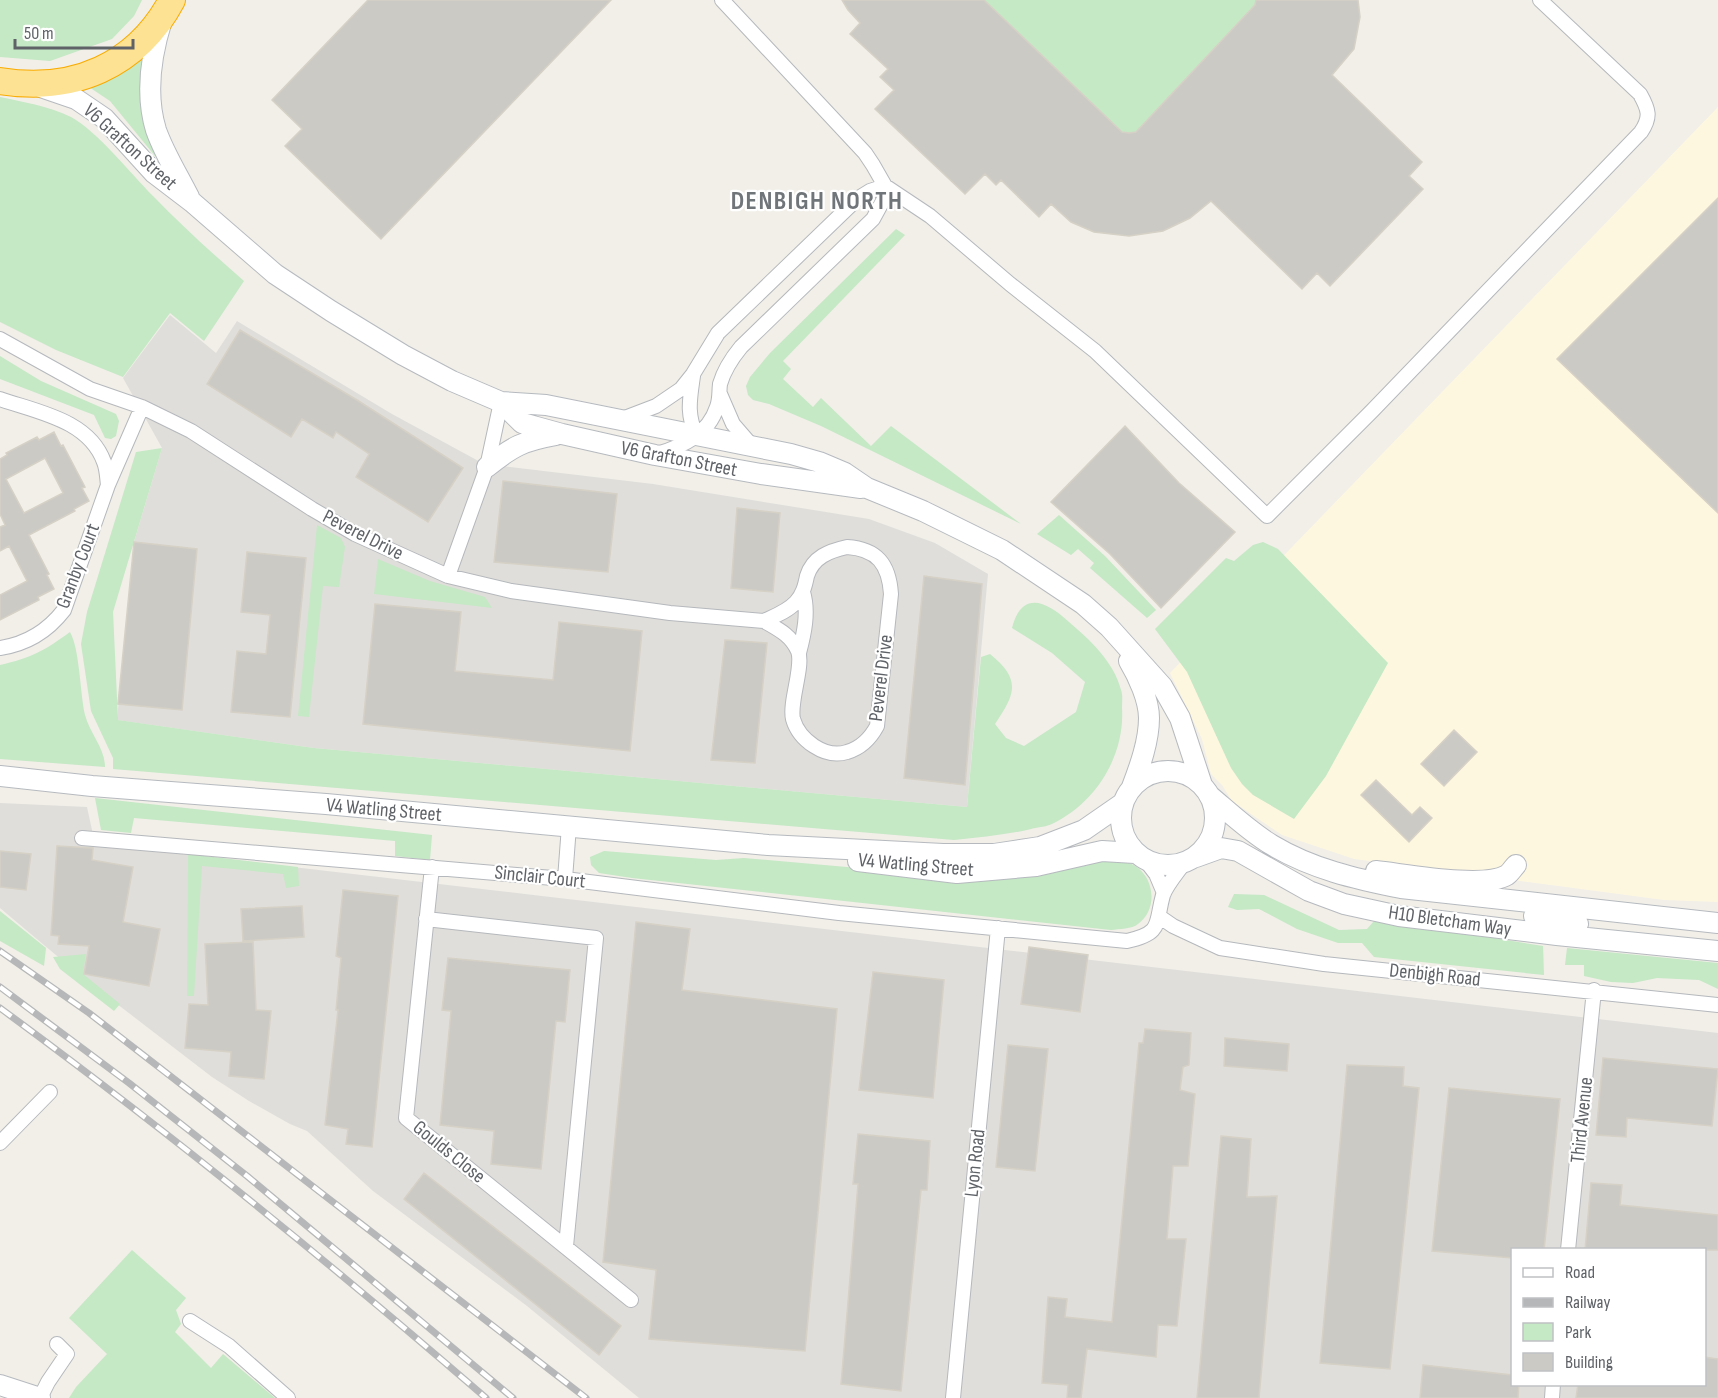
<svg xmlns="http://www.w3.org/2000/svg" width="1718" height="1398" viewBox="0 0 1718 1398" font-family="'Sofia Sans Condensed',sans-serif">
<rect width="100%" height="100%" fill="#f1efe8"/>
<path fill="#fef7e0" d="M1718,107V902L1664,900L1354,859L1282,835L1232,801L1222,785L1211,774L1202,739L1170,673Z"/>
<path fill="#e0deda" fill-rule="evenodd" d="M170,315L216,353L237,321L392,414L484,464L653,484L869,519L935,543L988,574L967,807L314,748L117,720L134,542L162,448L123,378Z
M0,803L87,807L95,844L1718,1033V1398H639L527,1306L373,1191L307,1131L290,1124L249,1101L212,1077L82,977L0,908ZM1512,1250H1704V1384H1512Z"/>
<path fill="#c5e8c5" d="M0,0H142L134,16L112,39L50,61L0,57Z
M842,0H1358L1360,17L1354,49L1329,79L1163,231C1124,237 1107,238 1071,222L860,23L848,10Z
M141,57C146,67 140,79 140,89C142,113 152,135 159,158L155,156L110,101L89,87L115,76Z
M0,97C23,102 49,106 71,117C97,131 131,174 153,196C182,226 213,254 244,281L204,341L170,313L123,377L56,350L0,322Z
M896,229L905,235L783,361L791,369L783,379L813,407L821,398L871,446L891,426L1021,524L821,426L769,404L753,400L748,395L746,386L750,377L770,353Z
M0,356L41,381L116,414L119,421L116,436L111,439L105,438L94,415L0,379Z
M162,448L113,612L118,720L314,748L967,807L981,657L990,654C1022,680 1015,694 995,724L1006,738L1024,746L1076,712L1085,682L1052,653L1012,628C1022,590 1046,601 1069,622C1090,640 1114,662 1121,690C1123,695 1122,702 1122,708C1125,756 1096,802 1054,823C1047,827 1038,827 1031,829C1006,835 980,837 954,840L113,769V758L91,711L81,644L87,612L136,452Z
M1059,515L1105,556L1156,610L1147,618L1090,568L1094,563L1078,549L1071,555L1037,534Z
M317,525L341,538L345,547L339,587L323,586L309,717L298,716Z
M1263,542L1278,549L1388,663L1326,776L1294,819L1253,795L1242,784L1231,768L1187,672L1155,629L1226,558L1234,561L1253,545Z
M378,559L430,581L485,597L492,608L374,594Z
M70,632C80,650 80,694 85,715C90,734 105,748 105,767L0,759V665C31,658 44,651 70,632Z
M95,798L432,835L430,860L395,856V841L134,818L131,833L101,830Z
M604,851L716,860L744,858L994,880C1007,879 1021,878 1035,875C1061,869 1099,855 1126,862C1153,869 1161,907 1138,924C1132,929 1119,929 1111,930L632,878L599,873L591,865L590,857Z
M188,854L298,867L299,886L286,888L283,874L202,866L194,996H187Z
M1234,894L1264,895L1339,930L1367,929L1374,921L1451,931L1543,946L1544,975L1374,957L1362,943H1338L1297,929L1259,909L1237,910L1228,907Z
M0,911L46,948L44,966L0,941Z
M1567,948L1718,963V989L1699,980L1657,978L1633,983L1611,982L1584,976V965H1565Z
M86,954L83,974L120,1004L114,1011L60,969L53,957Z
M132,1250L186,1298L176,1310L181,1324L175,1332L211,1368L223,1354L275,1398H69L76,1387L107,1354L69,1318Z"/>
<path fill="#cccac5" stroke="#d6d1c6" stroke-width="1.5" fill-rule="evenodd" d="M368,0H611L381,239L285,146L302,129L272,100Z
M842,0H984L1122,132L1129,133L1136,132L1255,5L1256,0H1358L1360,17L1354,49L1332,75L1422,162L1409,176L1423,189L1330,286L1317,273L1302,289L1211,201L1190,218L1163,231L1129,236L1094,232L1071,222L1051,204L1039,217L1001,180L996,185L985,174L965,194L875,109L894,90L880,77L888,69L850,34L860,23L848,10Z
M1718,198V513L1557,359Z
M240,330L357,400L463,468L428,522L356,477L369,454L336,432L333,438L302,419L291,437L207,384Z
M1125,426L1179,483L1235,532L1161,608L1110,554L1051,502Z
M54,432L61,446L63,445L85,487L82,488L89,501L74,509L75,511L29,535L49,574L47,575L54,589L38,597L39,600L0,620V595L27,581L9,546L0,551V527L5,525L0,514V459L7,455L6,453L37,437L39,440ZM45,458L63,493L24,513L6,479Z
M503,481L617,494L608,572L494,562Z
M737,508L780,513L773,592L731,588Z
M134,542L197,549L182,710L118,704Z
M247,552L306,558L290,717L231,712L237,651L266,654L270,615L241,612Z
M924,576L982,584L965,785L904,778Z
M375,604L461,612L455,671L553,680L559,622L642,631L630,751L363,724Z
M725,640L767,643L755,763L711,760Z
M1454,730L1477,752L1444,786L1421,764Z
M1376,780L1412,815L1420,807L1432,818L1409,842L1361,795Z
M57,846L93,848L92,860L133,867L123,922L160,929L149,986L84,974L89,946L58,944L59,936L51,935Z
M0,851L31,854L26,890L0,887Z
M343,890L398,896L372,1147L346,1144L348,1129L325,1125L338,1010H336L341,958L336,956Z
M302,906L304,937L243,941L241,909Z
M636,922L690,929L682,990L837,1009L805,1351L649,1339L656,1270L603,1262Z
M253,942L256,1010L271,1011L264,1079L229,1076L231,1052L185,1048L189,1004L208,1005L205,944Z
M1029,947L1088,955L1080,1012L1021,1004Z
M448,958L570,970L565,1022L556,1021L541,1169L491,1164L494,1131L440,1125L451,1011L442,1010Z
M873,972L944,980L933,1098L859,1090Z
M1145,1029L1191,1033L1189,1065L1183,1067L1180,1090L1195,1094L1188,1166H1173L1167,1239H1186L1177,1326L1158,1325L1156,1357L1087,1349L1081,1398H1067L1068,1385L1042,1383L1048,1297L1067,1299L1065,1317L1112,1322L1139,1043H1143Z
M1225,1038L1289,1044L1287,1071L1224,1066Z
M1008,1045L1048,1049L1035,1171L996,1167Z
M1603,1058L1718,1069L1712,1126L1627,1118L1626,1137L1596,1135Z
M1347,1065L1404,1067L1403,1086L1419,1088L1390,1369L1320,1363Z
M1449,1088L1560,1099L1544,1250H1512V1258L1432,1251Z
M858,1134L930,1141L927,1190H921L901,1391L841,1384L858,1184H853Z
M1221,1136L1251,1139L1247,1197L1277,1196L1259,1398H1197Z
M424,1173L621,1326L599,1355L404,1199Z
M1591,1183L1622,1185L1620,1205L1718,1215V1250H1585Z
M1704,1357L1718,1359V1398H1576L1578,1384H1704Z
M1423,1365L1512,1375V1384H1519L1518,1398H1420Z"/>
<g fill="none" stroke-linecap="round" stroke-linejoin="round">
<g stroke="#b5b8bc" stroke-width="16">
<path id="street" d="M0,339L90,389L142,407L191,431L312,509L355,534L448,576L511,591L670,613L764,621
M693,376C690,398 686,415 697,436
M720,394L733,424L752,446
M0,399C37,412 89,420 104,462C107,469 107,478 108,485
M622,419L656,406L681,389L693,374L718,333L857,199L870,191L885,186L930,216L1010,284L1095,351L1267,516L1372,411L1641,132C1651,117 1649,110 1640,94L1540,0
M657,454C683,446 708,435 717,407C720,399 719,392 720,384C724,370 732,358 741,347L873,219L885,197V186L873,165L865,153L722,0
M847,547C877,549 889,564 891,594L877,726C870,739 861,748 847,752C825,759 799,740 793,719C789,702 804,666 798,651C791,635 778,629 764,621C775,616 788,611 796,602C803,594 805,586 807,576C813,557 829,551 847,547Z
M448,576L487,467L501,402
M0,648C27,644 47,632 64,610L108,485L142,407
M799,653C804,634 809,612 803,592
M82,838L565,879L839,913L1127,941C1163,933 1155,924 1163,895C1167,884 1178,872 1184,863
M1146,861L1156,874L1164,893
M432,867L406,1118L631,1300
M565,879L569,826
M1160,917L1173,926L1220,948L1324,964L1718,1005
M426,919L596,938L566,1246
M0,1143L50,1092
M1568,1250L1594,990
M190,1321L229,1346L288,1398
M40,1398L48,1382L67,1354L57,1344
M953,1398L998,928
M1552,1398L1553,1384"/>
</g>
<g stroke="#b6babf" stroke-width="22">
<path id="secondary" d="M162,20C151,55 145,94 156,130C164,153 178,175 189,197
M38,86L76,99L104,118L154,173L192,202L275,274L331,311L403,355L452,381L501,402L546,405L791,454L819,462L845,473L867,488L923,511L1002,550L1083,604L1109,627L1162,686L1180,718L1202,785
M501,402L522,423L562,434L655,455L761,474L861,488
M487,467C513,446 523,441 556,435
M1129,661C1138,676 1149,700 1149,718C1149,741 1140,766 1132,787
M1121 818a47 47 0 1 1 94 0a47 47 0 1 1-94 0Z
M0,776L92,786L326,804L768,845L943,854H994L1040,847L1084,830L1123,803
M1210,796C1230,813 1250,832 1272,845C1312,869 1356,879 1401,888L1718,923
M1196,857L1221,848L1238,851L1309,891L1344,904L1399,916L1557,935L1718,951
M858,861L957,873L1036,866L1102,851L1135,853
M1376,871C1405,874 1483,889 1507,875C1510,873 1513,868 1516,865
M1534,916L1578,924
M0,1385L40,1398"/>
</g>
<g stroke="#f9ab00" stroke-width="28">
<path id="highway" d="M0,81C73,93 137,66 172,0"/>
</g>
<use href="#street" stroke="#fff" stroke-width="14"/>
<use href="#secondary" stroke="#fff" stroke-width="20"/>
<use href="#highway" stroke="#fde293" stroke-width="26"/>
<g stroke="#b6b7b8" stroke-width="7">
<path id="rail" d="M0,951L89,1013L586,1398
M0,987L129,1083L247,1176L513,1398
M0,1008C168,1131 329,1262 486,1398"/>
</g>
<use href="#rail" stroke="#fff" stroke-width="4.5" stroke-dasharray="14" stroke-linecap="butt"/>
</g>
<g text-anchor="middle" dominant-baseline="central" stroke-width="4.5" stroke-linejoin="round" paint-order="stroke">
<g font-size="20" fill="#5f6368" stroke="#fff">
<text transform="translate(130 147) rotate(42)">V6 Grafton Street</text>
<text transform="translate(679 459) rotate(11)">V6 Grafton Street</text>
<text transform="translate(363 535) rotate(27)">Peverel Drive</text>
<text transform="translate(78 566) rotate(-69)">Granby Court</text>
<text transform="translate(881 678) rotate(-83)">Peverel Drive</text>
<text transform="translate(384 810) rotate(5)">V4 Watling Street</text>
<text transform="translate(916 865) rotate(5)">V4 Watling Street</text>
<text transform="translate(540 877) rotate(6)">Sinclair Court</text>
<text transform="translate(1450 921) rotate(8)">H10 Bletcham Way</text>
<text transform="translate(1435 975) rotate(6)">Denbigh Road</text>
<text transform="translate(1582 1120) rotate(-84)">Third Avenue</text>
<text transform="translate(449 1152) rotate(39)">Goulds Close</text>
<text transform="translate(975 1163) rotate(-84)">Lyon Road</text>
</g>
<g font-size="26" font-weight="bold" letter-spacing="1.5" fill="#70757a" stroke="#fff">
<text x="817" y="201">DENBIGH NORTH</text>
</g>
</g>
<rect x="1511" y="1248" width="195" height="138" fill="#ffffff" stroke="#bfc1c3" stroke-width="1.5"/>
<rect x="1523" y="1268" width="30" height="9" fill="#ffffff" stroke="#bfc1c3" stroke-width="1.5"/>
<text x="1565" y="1278" font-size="18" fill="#5f6368">Road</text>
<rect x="1523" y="1298" width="30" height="9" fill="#b6b7b8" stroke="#bfc1c3" stroke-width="1.5"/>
<text x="1565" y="1308" font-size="18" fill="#5f6368">Railway</text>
<rect x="1523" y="1323" width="30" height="18" fill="#c5e8c5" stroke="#bfc1c3" stroke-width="1.5"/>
<text x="1565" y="1338" font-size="18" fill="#5f6368">Park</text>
<rect x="1523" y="1353" width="30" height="18" fill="#cccac5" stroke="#bfc1c3" stroke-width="1.5"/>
<text x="1565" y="1368" font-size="18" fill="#5f6368">Building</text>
<path d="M15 39v9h118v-9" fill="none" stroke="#5f6368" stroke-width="3"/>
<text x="24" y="39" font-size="18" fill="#5f6368" stroke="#ffffff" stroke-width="4.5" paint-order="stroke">50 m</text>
</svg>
